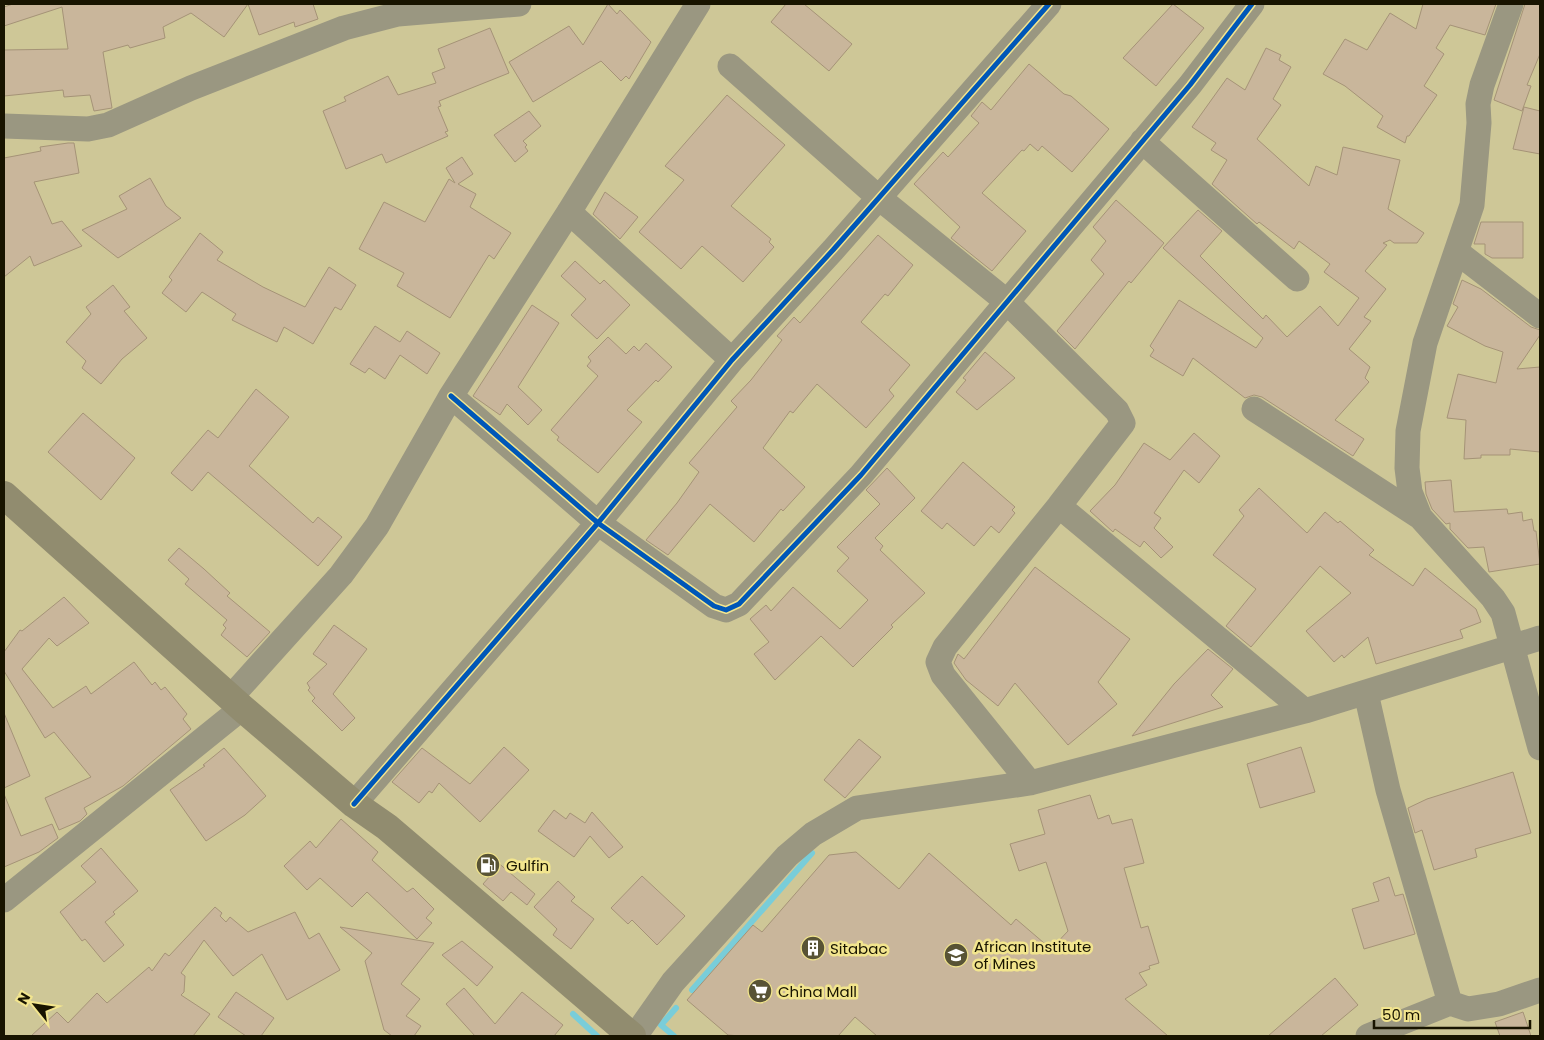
<svg xmlns="http://www.w3.org/2000/svg" width="1544" height="1040" viewBox="0 0 1544 1040" font-family="Poppins,sans-serif">
<rect width="100%" height="100%" fill="#cec797"/>
<g fill="none" stroke-linecap="round" stroke-linejoin="round">
<path stroke="#79cdd9" stroke-width="6" d="M692,990L812,853
M573,1014L597,1036
M674,1036L661,1025L676,1008"/>
</g>
<path fill="#c9b69b" stroke="#a59377" d="M13,4H313L318,19L295,27L294,22L259,35L248,4L224,37L191,13L163,27L165,38L130,48L128,45L103,52L112,108L94,111L90,95L64,97L63,90L4,96V50L68,49L62,7L4,26V7Z
M608,4L617,14L620,10L651,42L629,79L626,76L621,81L601,61L533,102L509,62L569,26L583,45Z
M786,4H804L852,44L829,71L771,22Z
M1173,4L1204,28L1156,86L1123,58Z
M1423,4H1496L1485,35L1450,25L1436,48L1444,54L1424,86L1437,95L1409,136H1407L1405,143L1377,127L1383,116L1345,86L1323,74L1345,39L1367,50L1390,13L1416,29Z
M1525,4H1540V54L1527,85L1531,86L1522,111L1494,100Z
M490,28L509,73L439,101L441,106L438,107L448,131L445,132L448,136L386,163L382,154L346,169L323,111L346,101L344,97L388,76L398,95L436,83L432,73L445,68L438,49Z
M1266,48L1281,55L1279,60L1291,67L1273,99L1281,105L1257,139L1309,186L1316,166L1337,175L1343,147L1400,160L1388,209L1424,233L1417,243H1394L1390,240L1383,243L1387,245L1365,271L1386,289L1364,317L1371,321L1349,349L1370,367L1365,378L1369,382L1335,420L1364,439L1353,456L1262,397L1254,395L1245,398L1193,358L1183,376L1150,356L1154,350L1150,346L1179,300L1256,348L1263,338L1163,248L1198,210L1222,231L1200,256L1263,319L1266,315L1287,337L1320,306L1338,326L1359,298L1324,272L1330,264L1299,241L1294,249L1259,222L1257,224L1212,184L1227,160L1211,150L1216,143L1192,127L1227,78L1245,90Z
M1029,64L1064,94L1071,96L1109,129L1072,172L1042,146L1038,151L1030,144L1024,151L1022,150L982,193L1026,231L992,271L951,238L960,227L914,184L943,152L948,157L979,123L971,116L982,102L991,110Z
M727,95L785,145L731,206L771,239L769,242L774,247L743,282L702,246L681,269L639,232L684,180L665,166Z
M1524,107L1540,111V154L1513,149Z
M529,111L541,126L523,141L527,145L525,147L528,151L515,162L494,135Z
M68,143H74L79,173L34,182L52,224L62,221L82,246L34,266L30,256L4,277V158L41,151L40,147Z
M462,157L473,174L458,184L476,194L470,207L511,233L494,259L489,255L450,318L397,286L404,273L359,249L384,202L425,222L449,179L455,183L446,168Z
M150,178L166,206L181,218L118,258L82,230L127,209L119,196Z
M605,192L638,217L620,239L593,214Z
M1116,200L1164,243L1131,283L1129,281L1075,349L1057,331L1104,274L1091,260L1106,241L1093,227Z
M1481,222H1523V258H1492L1485,254V244H1474Z
M200,233L223,252L217,260L263,287L305,307L329,267L356,285L341,310L335,307L313,344L284,327L277,342L252,330L232,320L236,314L202,292L186,312L162,293L172,280L169,277Z
M878,235L913,265L888,296L885,294L861,322L910,365L889,390L894,396L866,428L817,384L793,413L790,411L763,448L805,487L783,511L781,509L754,542L710,504L668,555L646,540L677,503L699,472L689,463L737,407L731,401L751,380L782,340L777,336L794,317L800,323Z
M575,261L600,284L604,280L630,305L597,339L571,315L586,299L561,276Z
M1462,280L1481,289L1531,327L1540,330V335L1517,369L1540,367V452L1510,449V455H1481V458L1464,459L1466,420L1447,418L1458,374L1496,383L1503,352L1485,346L1447,326L1458,307L1453,304Z
M113,285L130,307L124,311L147,338L122,359L101,384L82,368L86,361L66,342L91,314L86,307Z
M532,305L559,323L518,387L542,410L528,425L507,404L500,415L473,396Z
M375,326L400,342L407,331L440,353L427,374L400,355L385,379L369,368L365,373L350,364Z
M608,337L626,354L634,346L639,351L646,343L672,367L658,382L656,380L627,410L642,422L598,473L557,440L559,437L551,430L598,376L587,366L591,361L588,357Z
M985,352L1015,378L977,410L956,392L966,380L963,378Z
M256,389L289,417L249,466L313,523L318,517L342,537L318,566L208,472L192,491L171,473L208,430L218,438Z
M83,413L135,458L101,500L48,452Z
M1194,433L1220,456L1199,483L1184,470L1154,513L1161,518L1154,528L1173,547L1161,558L1144,541L1140,547L1115,529L1113,532L1090,511L1115,485L1144,443L1170,460Z
M963,462L1015,507L1012,510L1015,513L999,533L991,526L974,546L947,523L942,529L921,511Z
M887,468L915,498L875,538L883,546L880,550L925,593L891,625L893,627L853,667L821,636L775,680L754,654L769,642L750,619L766,605L771,611L793,587L840,629L868,600L837,571L849,558L837,547L880,504L866,490Z
M1451,480L1454,512L1507,509L1508,514L1522,512L1523,521L1532,519L1534,531H1536L1540,564L1489,572L1484,547L1468,548L1450,529V523L1446,524L1432,509L1426,494L1425,482Z
M1259,488L1307,533L1325,512L1338,523L1340,521L1374,550L1369,555L1413,586L1425,568L1476,609L1481,622L1460,630L1463,638L1376,664L1368,637L1344,658L1342,655L1334,662L1306,631L1351,593L1320,566L1251,647L1226,626L1256,589L1213,555L1244,516L1239,510Z
M179,548L204,569L230,593L227,596L270,632L247,657L221,635L226,628L223,625L227,620L185,584L189,579L168,560Z
M1035,567L1130,639L1098,682L1117,704L1068,745L1015,683L998,706L966,680L954,663L958,654L964,659Z
M64,597L89,623L57,646L49,638L22,669L53,708L86,686L91,694L134,662L152,685L155,682L161,690L165,687L187,714L183,719L191,729L123,786L84,808L87,814L80,821L59,830L45,798L91,777L54,732L45,738L4,671V652L20,630L22,631Z
M334,625L367,649L333,694L355,718L342,731L312,701L315,698L308,690L310,688L307,683L327,664L313,654Z
M1208,649L1233,669L1211,695L1223,707L1132,736L1174,684Z
M4,713L30,776L4,788Z
M859,739L881,757L845,798L824,780Z
M504,747L529,770L480,822L439,783L432,793L429,791L419,803L392,782L422,748L470,784Z
M1301,747L1315,792L1260,808L1247,764Z
M224,748L266,796L245,815L206,841L170,790L205,766L203,765Z
M1513,772L1531,833L1475,849L1477,857L1434,870L1422,830L1415,833L1408,808L1427,799Z
M4,794L21,836L52,824L58,838L39,852L4,867Z
M1090,795L1098,819L1109,815L1112,824L1132,819L1144,863L1124,868L1141,928L1148,926L1159,963L1149,966L1150,969L1139,973L1147,985L1125,999L1168,1036H877L855,1017L838,1036H740L728,1035L687,1000L753,925L762,932L829,855L856,852L899,889L929,853L1011,925L1016,919L1051,949L1068,931L1046,862L1019,871L1010,844L1045,834L1038,810Z
M554,810L566,819L570,813L585,823L592,812L623,847L609,858L590,836L574,857L538,831Z
M341,819L378,852L372,860L407,892L413,888L434,909L426,918L432,923L417,939L367,892L352,907L320,878L307,890L284,866L310,841L316,848Z
M101,848L138,891L113,912L115,914L105,922L124,945L104,962L85,939L82,941L60,912L96,882L81,866Z
M490,856L535,894L527,905L511,892L503,901L483,884L490,876L480,868Z
M642,876L685,916L657,945L632,920L628,924L611,908Z
M1389,877L1395,896L1403,894L1415,934L1364,949L1352,909L1379,901L1373,883Z
M558,881L575,897L571,901L594,919L571,949L553,935L557,929L534,907Z
M215,907L222,913L220,916L226,922L230,917L248,932L295,912L309,939L319,933L340,970L287,1000L262,954L233,976L204,940L181,973L185,976L184,992L181,995L210,1014L193,1036H31L57,1012L68,1023L97,993L107,1003L149,967L152,971L165,953L169,956Z
M340,927L434,943L401,984L420,999L406,1016L421,1026L414,1036H392L384,1030L365,961L372,953Z
M462,941L493,967L477,986L442,955Z
M1335,978L1358,1005L1321,1036H1268Z
M464,988L495,1024L522,992L563,1025L554,1036H475L446,1004Z
M236,992L274,1018L261,1036H246L218,1017Z
M1523,1012L1531,1036H1500L1495,1022Z"/>
<g fill="none" stroke-linecap="round" stroke-linejoin="round">
<path stroke="#9a9781" stroke-width="25" d="M1511,4L1482,85L1478,104L1479,123L1472,205L1425,343L1408,431L1407,468L1410,492L1420,517L1493,598L1503,613L1540,748
M730,66L878,197L1006,301L1117,411L1123,423L1059,506L945,647L938,662L943,675L1030,783
M4,126L88,129L108,125L191,88L344,28L398,14L519,4
M1142,141L1297,279
M569,212L732,360
M1457,252L1540,316
M451,396L598,523L714,606L726,610L739,604L861,475L1190,85L1252,4
M1254,409L1420,517
M1059,506L1305,711
M1366,693L1388,790L1450,1003
M231,697L341,575L377,526L451,396L569,212L698,4
M354,804L598,523L732,360L833,250L1049,4
M4,900L242,708
M635,1036L673,982L787,856L813,834L857,808L1030,783L1305,711L1540,638
M1368,1036L1450,1003L1468,1009L1499,1004L1540,990"/>
<path stroke="#918c6f" stroke-width="28" d="M4,495L242,708L354,804L387,827L632,1036"/>
<g stroke="#f2e58e" stroke-width="8">
<path id="cycleway" d="M451,396L598,523L714,606L726,610L739,604L861,475L1190,85L1252,4
M354,804L598,523L732,360L833,250L1049,4"/>
</g>
<use href="#cycleway" stroke="#0057b8" stroke-width="5"/>
</g>
<defs>
<g id="fuel-disc" transform="scale(1.25)"><circle r="9.5" fill="#585335" stroke="#f2e58e"/><path d="M-5.5-6h7V0h2V4h1.3V-2.5L3-4.5l.8-.8L6-3V5H2.5V1h-1V6h-7ZM-4.2-4.7v3.2H.2V-4.7Z" fill="#fff"/></g>
<g id="building-disc" transform="scale(1.25)"><circle r="9.5" fill="#585335" stroke="#f2e58e"/><path d="M-4-6H4V6H1V3H-1V6H-4ZM-2.5-4.3h1.7v1.8h-1.7ZM.8-4.3h1.7v1.8H.8ZM-2.5-1h1.7V.8h-1.7ZM.8-1h1.7V.8H.8Z" fill="#fff"/></g>
<g id="school-disc" transform="scale(1.25)"><circle r="9.5" fill="#585335" stroke="#f2e58e"/><path d="M0-5L7-2L0 1L-7-2ZM-4 1L0 2.5L4 1V4Q0 6-4 4Z" fill="#fff"/></g>
<g id="supermarket-disc" transform="scale(1.25)"><circle r="9.5" fill="#585335" stroke="#f2e58e"/><path d="M-6-5.5h2.5l.6 2H6L4.5 2H-2.5L-4.4-4H-6ZM-1.5 3.2a1.3 1.3 0 1 0 .1 0ZM3 3.2a1.3 1.3 0 1 0 .1 0Z" fill="#fff"/></g>
</defs>
<g fill-rule="evenodd">
<use href="#fuel-disc" x="488" y="865"/>
<use href="#building-disc" x="813" y="948"/>
<use href="#school-disc" x="956" y="955"/>
<use href="#supermarket-disc" x="760" y="991"/>
</g>
<g text-anchor="middle" dominant-baseline="central" stroke-width="5" stroke-linejoin="round" paint-order="stroke">
<g font-size="15" fill="#181400" stroke="#f2e58e" text-anchor="start">
<text x="506" y="865">Gulfin</text>
<text x="974" y="946">African Institute<tspan x="974" dy="17">of Mines</tspan></text>
<text x="830" y="948">Sitabac</text>
<text x="778" y="991">China Mall</text>
</g>
</g>
<rect width="1544" height="1040" fill="none" stroke="#181400" stroke-width="10"/>
<g transform="translate(35 1005) rotate(300)" stroke="#f2e58e" stroke-width="4" paint-order="stroke">
<path d="M0-4L9 19L0 12L-9 19Z" fill="#181400"/>
<text y="-8" font-size="14" font-weight="bold" text-anchor="middle" fill="#181400">N</text>
</g>
<path d="M1374 1020v8h156v-8" fill="none" stroke="#181400" stroke-width="2.5"/>
<text x="1382" y="1020" font-size="15" fill="#181400" stroke="#f2e58e" stroke-width="4" paint-order="stroke">50 m</text>
</svg>
